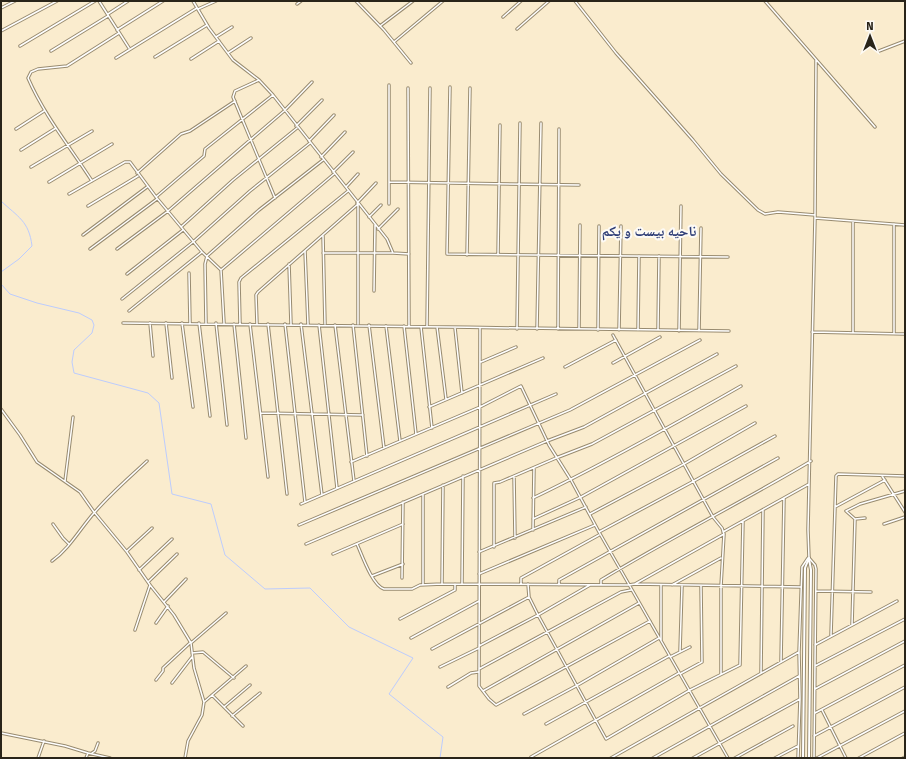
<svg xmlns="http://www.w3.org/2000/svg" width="906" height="759" viewBox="0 0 906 759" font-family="'Fira Sans','Noto Naskh Arabic',sans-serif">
<rect width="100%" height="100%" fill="#faecce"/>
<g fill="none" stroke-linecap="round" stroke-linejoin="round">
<path stroke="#bcccfe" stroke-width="1" d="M1,201C18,217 29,221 32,246L19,259L1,272
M1,284L10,294L37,303L79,313L92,320L94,325L92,333L74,350L72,362L74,373L148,393L159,403L172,494L211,504L225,555L265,589L310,588L349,627L413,658L389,694L443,737L440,758"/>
<g stroke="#988b70" stroke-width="3.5">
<path id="minor" d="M99,1L129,48
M193,1L209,28L233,60L259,80L273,95L387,239L393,253L409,254
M356,1L384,30L411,63
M575,1L616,53L693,140L721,174L758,210L765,214L778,212L815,215
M765,1L875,127
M297,4L301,1
M1,8L15,1
M198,9L216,1
M108,14L128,1
M503,17L521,1
M380,26L413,1
M517,29L549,1
M117,30L163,1
M1,31L57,1
M216,37L232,27
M394,42L443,1
M20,46L95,1
M51,51L108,16
M879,51L905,41
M228,53L251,38
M155,57L207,25
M116,58L197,8
M191,59L219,41
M259,80L235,91L233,97L275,198
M389,85V204
M450,87L447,254L728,257
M408,88L409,326
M296,126L322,100
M16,129L44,111
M309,141L334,115
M21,150L56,128
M321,157L345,132
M31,167L92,131
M333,172L353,152
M137,173L181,134L190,131L235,101
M92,181C70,147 44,115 28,78L31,72L38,69L67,66L119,33
M49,182L112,144
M389,182L579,185
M346,187L358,174
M69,194L125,162H130L156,197L202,252L221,270L224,323
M156,197L204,156L205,149L273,95
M357,203L376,183
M88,206L138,176
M369,217L381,205
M815,218L905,225
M181,227L233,180L297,128
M378,229L398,209
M83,235L147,187
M323,236L325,324
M90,249L157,199
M117,249L168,211L198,185L284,111L312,82
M305,251L308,324
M323,253H392
M467,255L470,88
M498,255L500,125
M289,264L291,324
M221,270L334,174
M189,273L190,323
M127,274L183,230
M374,291L375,225
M122,299L193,242L250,191L310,143
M129,311L202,252
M123,323C325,324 527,329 729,331
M150,323L153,356
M166,323L172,378
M182,323L193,407
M199,323L210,416
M206,323L205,264L207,256L259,210L323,160
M216,323L227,425
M234,324L246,438
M240,324L239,282L241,278L348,191
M250,324L268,477
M257,324L256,295L258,292L358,204
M268,324L287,494
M285,324L305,502
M301,324L322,495
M358,324V204
M319,325L337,488
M335,325L354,481
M353,325L367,456
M369,325L384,448
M386,326L400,441
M404,326L416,434
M421,327L432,428
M427,327L430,88
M437,327L446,399
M455,328L462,393
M480,328L479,686L489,699L496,705L650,621
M517,329L520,123
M537,329L541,123
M558,329L559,129
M579,329L580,225
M598,330L599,226
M619,330L621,226
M638,330L639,256
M658,330L659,256
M679,331L681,206
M699,331L701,228
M812,332L905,334
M853,333V221
M894,334V224
M613,335L713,517L722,528L724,534L721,586V674
M481,362L516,347
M613,363L660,337
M565,367L616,340
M429,407L543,358
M1,409L20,435L37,462L80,492L94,512L127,552L150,585L174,615L191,643L194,668L204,702L202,715L188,741L185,758
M261,413L363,415
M351,462L480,407L521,386L549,445L571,480L599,532L728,758
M514,476L515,538
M882,476L905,512
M65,481L73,417
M533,498C604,464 673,425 741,386
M301,504L556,394
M835,507L885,480
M590,514L684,464L755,423
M865,518L855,519L846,511L860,504L905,491
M533,519L581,497L746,406
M53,524L63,538L69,544
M884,524L905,517
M299,525L570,410L700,340
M533,530L534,468
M599,532L694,481L775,436
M723,532L809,484
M306,544L547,441L584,427L717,354
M357,544C362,555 372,585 384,589H412L420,585L442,584L629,585L635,584L801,587
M494,547V483L500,482L556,458L592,444L736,366
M127,551L152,528
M479,552L586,507
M333,554L403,524
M52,561C69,549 80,529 94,513C110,494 129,478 147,461
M139,570L172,539
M479,574L595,525
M372,576L403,564
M402,578L403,502
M148,582L177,554
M442,584L443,485
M462,584L463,476
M521,584V578L599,535
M528,584L529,597L538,615L606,739L690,690L740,665L743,521
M601,584V580C670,538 742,502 811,461
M635,584L724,534
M423,585V494
M559,585V580L778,458
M672,585L721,558
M816,591L871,592
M164,602L186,579
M400,619L455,590V584
M156,623L168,606
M852,625L855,519
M135,630L150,585
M831,635L836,476L838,474L905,476
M411,638L479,601
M661,640V585
M191,643L226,613
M815,645L897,601
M479,646L538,615L590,585
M432,649L529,597
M680,651L682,586
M192,653L203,652L234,678
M670,657L690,647
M781,662L784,498
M815,666L905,619
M440,667L479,648
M479,669L621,592L631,590
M761,673L763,510
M680,674L702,662L701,586
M156,680L163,671V668L191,642
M172,683L192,657
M448,687L471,673L478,672
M815,689L905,641
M483,691L639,603
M212,695L243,726
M204,702L246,666
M224,707L250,685
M822,710L846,758
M815,713L905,665
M524,714L576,686L659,638
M232,716L260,693
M546,724L669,656
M1,733L65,746L88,753L110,758
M814,736L905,687
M92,753L95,751L98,743
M531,757L679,673
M38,758L44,741
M86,758L88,753
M611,758L799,652
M653,758L799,676
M693,758L800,699
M735,758L793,726
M775,758L798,746
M798,758L800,699L799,652L802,567L808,558
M814,758L816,569L815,565L809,558L808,530L815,218L816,60
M817,758L905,711
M859,758L905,733
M903,758L905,757"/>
</g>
<g stroke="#988b70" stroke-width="4">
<path id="tertiary" d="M809,559L811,570L809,758
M803,758L805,568L809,558"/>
</g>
<use href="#minor" stroke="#fff" stroke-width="1.5"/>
<use href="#tertiary" stroke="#fff" stroke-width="2"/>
</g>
<g text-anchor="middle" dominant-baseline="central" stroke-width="4" stroke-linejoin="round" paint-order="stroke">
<g font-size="14" font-weight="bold" fill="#2e3d76" stroke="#fdfaf4">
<text x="649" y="231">ناحیه بیست و یکم</text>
</g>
</g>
<rect width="906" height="759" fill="none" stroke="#292419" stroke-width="4"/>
<g transform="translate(870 36)" stroke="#fdfaf4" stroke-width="3" paint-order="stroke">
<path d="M0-3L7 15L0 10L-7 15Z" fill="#292419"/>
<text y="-6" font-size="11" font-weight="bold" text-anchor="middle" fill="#292419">N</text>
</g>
</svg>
